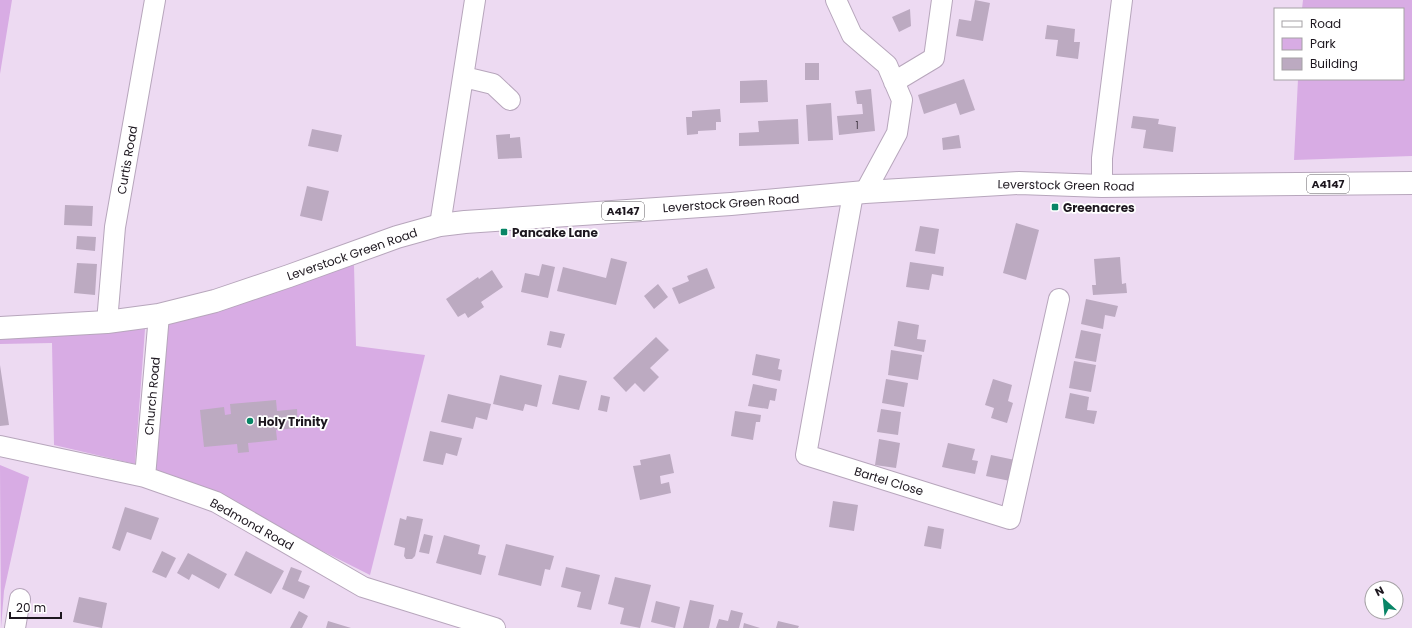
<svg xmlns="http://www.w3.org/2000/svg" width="1412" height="628" viewBox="0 0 1412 628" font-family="Poppins,sans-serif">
<rect width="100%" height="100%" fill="#eddaf2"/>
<path fill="#d8ace4" d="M0,0H12L0,74Z
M1303,0H1412V156L1294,160L1298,79H1403V9H1302Z
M354,265L356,346L425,355L370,575L219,499L150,474L163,322Z
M145,329L135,464L54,445L52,343L0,344V338Z
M0,465L29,477L4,591L1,628Z"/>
<path fill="#bcaac1" d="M975,0L990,3L983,41L956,36L959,19L971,21Z
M910,9L911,26L899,32L892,17Z
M1047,25L1075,29L1074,42H1080L1078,59L1056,56L1058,40L1045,39Z
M805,63H819V80H805Z
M964,79L975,110L960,115L956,103L924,114L918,95Z
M767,80L768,102L740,103V81Z
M871,89L875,131L839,135L837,116L863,114L862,104H857L855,91Z
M831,103L833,140L808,141L806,105Z
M720,109L721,122H716V130L698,131V134L687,135L686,117H692V111Z
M1133,116L1159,119L1158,124L1176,127L1173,152L1143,148L1146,130L1131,128Z
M798,119L799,144L739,146V133L759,132L758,121Z
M312,129L342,135L338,152L308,146Z
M510,134V138L520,137L522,158L498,159L496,135Z
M959,135L961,148L943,150L942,138Z
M307,186L329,191L322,221L300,216Z
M65,205L93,206L92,226L64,225Z
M1016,223L1039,230L1026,280L1003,273Z
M920,226L939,229L935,254L915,251Z
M77,236L96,237L95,251L76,249Z
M1120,257L1122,284L1126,283L1127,293L1093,295L1092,285H1096L1094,259Z
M611,258L627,262L616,305L557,291L563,267L606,278Z
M910,262L944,267L943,276L932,274L929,290L906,287Z
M77,263L97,264L95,295L74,293Z
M542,264L555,267L548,298L521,292L525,273L539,276Z
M707,268L715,288L679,304L672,288L689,281L687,276Z
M492,270L503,287L481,302L484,307L468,318L465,313L458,317L446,299L478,277L479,279Z
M658,284L668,297L654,309L644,296Z
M1086,299L1118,306L1115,317L1105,315L1103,329L1081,324Z
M898,321L919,325L917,339L926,340L924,352L894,346Z
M1081,330L1101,334L1096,362L1075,358Z
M550,331L565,334L561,348L547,345Z
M656,337L669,350L650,368L659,377L644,392L635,383L626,392L613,378Z
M891,350L922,355L918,380L888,375Z
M756,354L780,359L778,369L782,370L780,381L752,375Z
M1074,361L1096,365L1091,392L1069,388Z
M0,365L9,425L0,426Z
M500,375L542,385L537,407L525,404L523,411L493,404Z
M559,375L587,381L579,410L552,404Z
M886,379L908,383L904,407L882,403Z
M993,379L1012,385L1008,401L1013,403L1007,423L991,418L994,408L985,405Z
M753,384L777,389L775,401L770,400L768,409L748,406Z
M1070,393L1089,397L1087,410L1097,411L1094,424L1065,418Z
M448,394L491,404L487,420L476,417L473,429L441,422Z
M601,395L610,397L607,412L598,410Z
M276,400L277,411L297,409L298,428L276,430L277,440L248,443L249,452L238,453L237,444L204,447L200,410L224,407L225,415L231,414L230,404Z
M881,409L901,412L898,435L877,432Z
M735,411L761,415L760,422H756L753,440L731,436Z
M430,431L462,438L457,456L446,453L443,465L423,461Z
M879,439L900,443L896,468L875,465Z
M948,443L975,449L972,460L978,461L975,474L942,467Z
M670,454L674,473L660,476L661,484L669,482L671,493L640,500L633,466L641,465L640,460Z
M991,455L1015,460L1010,481L986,476Z
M833,501L858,505L854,531L829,527Z
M125,507L159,518L151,540L127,532L120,551L112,548Z
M407,516L423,519L415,556L412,559H406L404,556L405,548L394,545L400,518L406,520Z
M928,526L944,529L941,549L924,546Z
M424,534L433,536L429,554L419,552Z
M444,535L480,545L478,554L486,556L481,575L436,563Z
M506,544L554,556L550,570L545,569L541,586L498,575Z
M162,551L176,558L166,578L152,572Z
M246,551L284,571L271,594L234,575Z
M188,553L227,574L219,589L192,574L189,580L177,573Z
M291,567L302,571L298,581L310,586L304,599L282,589Z
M566,567L600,575L591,610L577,607L581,592L561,587Z
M615,577L651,585L640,628L620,624L624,608L608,604Z
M79,597L107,603L102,628L73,622Z
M690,600L714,605L709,628H683Z
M656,601L680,607L675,628L651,622Z
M731,610L743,613L739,628H716L719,619L728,621Z
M299,611L308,616L302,628H290Z
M328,621L351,628H326Z
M778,621L799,626L798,628H776Z
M744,623L760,628H743Z"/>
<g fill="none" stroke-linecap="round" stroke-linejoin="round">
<g stroke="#b7a6bc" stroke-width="22">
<path id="minor" d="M836,0L852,35L887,65L902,100L897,133L865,192
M464,77L493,84L510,100
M894,82L934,58L942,0
M1102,186V158L1122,0
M853,194L806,455L1010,519L1059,299
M440,225L475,0
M107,322L115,227L155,0
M0,446L145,477L216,502L363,587L495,628
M145,477L159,315
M15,628L20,599"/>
</g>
<g stroke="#b7a6bc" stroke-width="24">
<path id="major" d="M0,328L107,322L159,315L215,301L289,276L397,237L440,225L465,222L731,204L865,192L1019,183L1102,186L1412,183"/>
</g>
<use href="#minor" stroke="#fff" stroke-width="20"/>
<use href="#major" stroke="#fff" stroke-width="22"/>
</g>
<g fill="#088566" stroke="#fff" stroke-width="1.5">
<rect x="1051" y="203" width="8" height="8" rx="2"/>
<rect x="500" y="228" width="8" height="8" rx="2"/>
<circle cx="250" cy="421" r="4"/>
</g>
<g text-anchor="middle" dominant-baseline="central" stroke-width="3.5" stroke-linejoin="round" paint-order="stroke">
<g font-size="10" fill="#453c48">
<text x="857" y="125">1</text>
</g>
<g fill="#fff" stroke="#615d62" stroke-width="1">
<rect x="1307" y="175" width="42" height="18" rx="3"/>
<rect x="602" y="202" width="42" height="18" rx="3"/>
</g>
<g font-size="11" font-weight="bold" fill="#1d171f">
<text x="1328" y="184">A4147</text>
<text x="623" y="211">A4147</text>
</g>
<g font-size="12" fill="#1d171f" stroke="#fff">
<text transform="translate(127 160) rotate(-80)">Curtis Road</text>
<text transform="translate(1066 185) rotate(1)">Leverstock Green Road</text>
<text transform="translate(731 203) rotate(-4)">Leverstock Green Road</text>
<text transform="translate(352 254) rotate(-19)">Leverstock Green Road</text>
<text transform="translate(152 396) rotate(-85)">Church Road</text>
<text transform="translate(889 481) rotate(17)">Bartel Close</text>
<text transform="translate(252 524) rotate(29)">Bedmond Road</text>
</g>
<g font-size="12" font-weight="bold" fill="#1d171f" stroke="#fff" text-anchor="start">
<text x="1063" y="207">Greenacres</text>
<text x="512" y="232">Pancake Lane</text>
<text x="258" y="421">Holy Trinity</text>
</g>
</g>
<rect x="1274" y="8" width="130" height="72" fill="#ffffff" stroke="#a5a2a5"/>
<rect x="1282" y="21" width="20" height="6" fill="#ffffff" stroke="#a5a2a5"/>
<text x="1310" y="28" font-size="12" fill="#1d171f">Road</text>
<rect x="1282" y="38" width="20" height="12" fill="#d8ace4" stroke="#a5a2a5"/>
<text x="1310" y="48" font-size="12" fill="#1d171f">Park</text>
<rect x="1282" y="58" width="20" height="12" fill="#bcaac1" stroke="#a5a2a5"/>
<text x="1310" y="68" font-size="12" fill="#1d171f">Building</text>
<g transform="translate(1384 600) rotate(333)"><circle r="19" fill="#ffffff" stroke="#a5a2a5"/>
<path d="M0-3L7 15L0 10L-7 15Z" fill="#088566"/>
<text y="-6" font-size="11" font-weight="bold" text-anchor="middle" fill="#1d171f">N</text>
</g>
<path d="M10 612v6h51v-6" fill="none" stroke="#1d171f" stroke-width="2"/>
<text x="16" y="612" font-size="12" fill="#1d171f" stroke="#ffffff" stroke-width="3" paint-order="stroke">20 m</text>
</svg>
